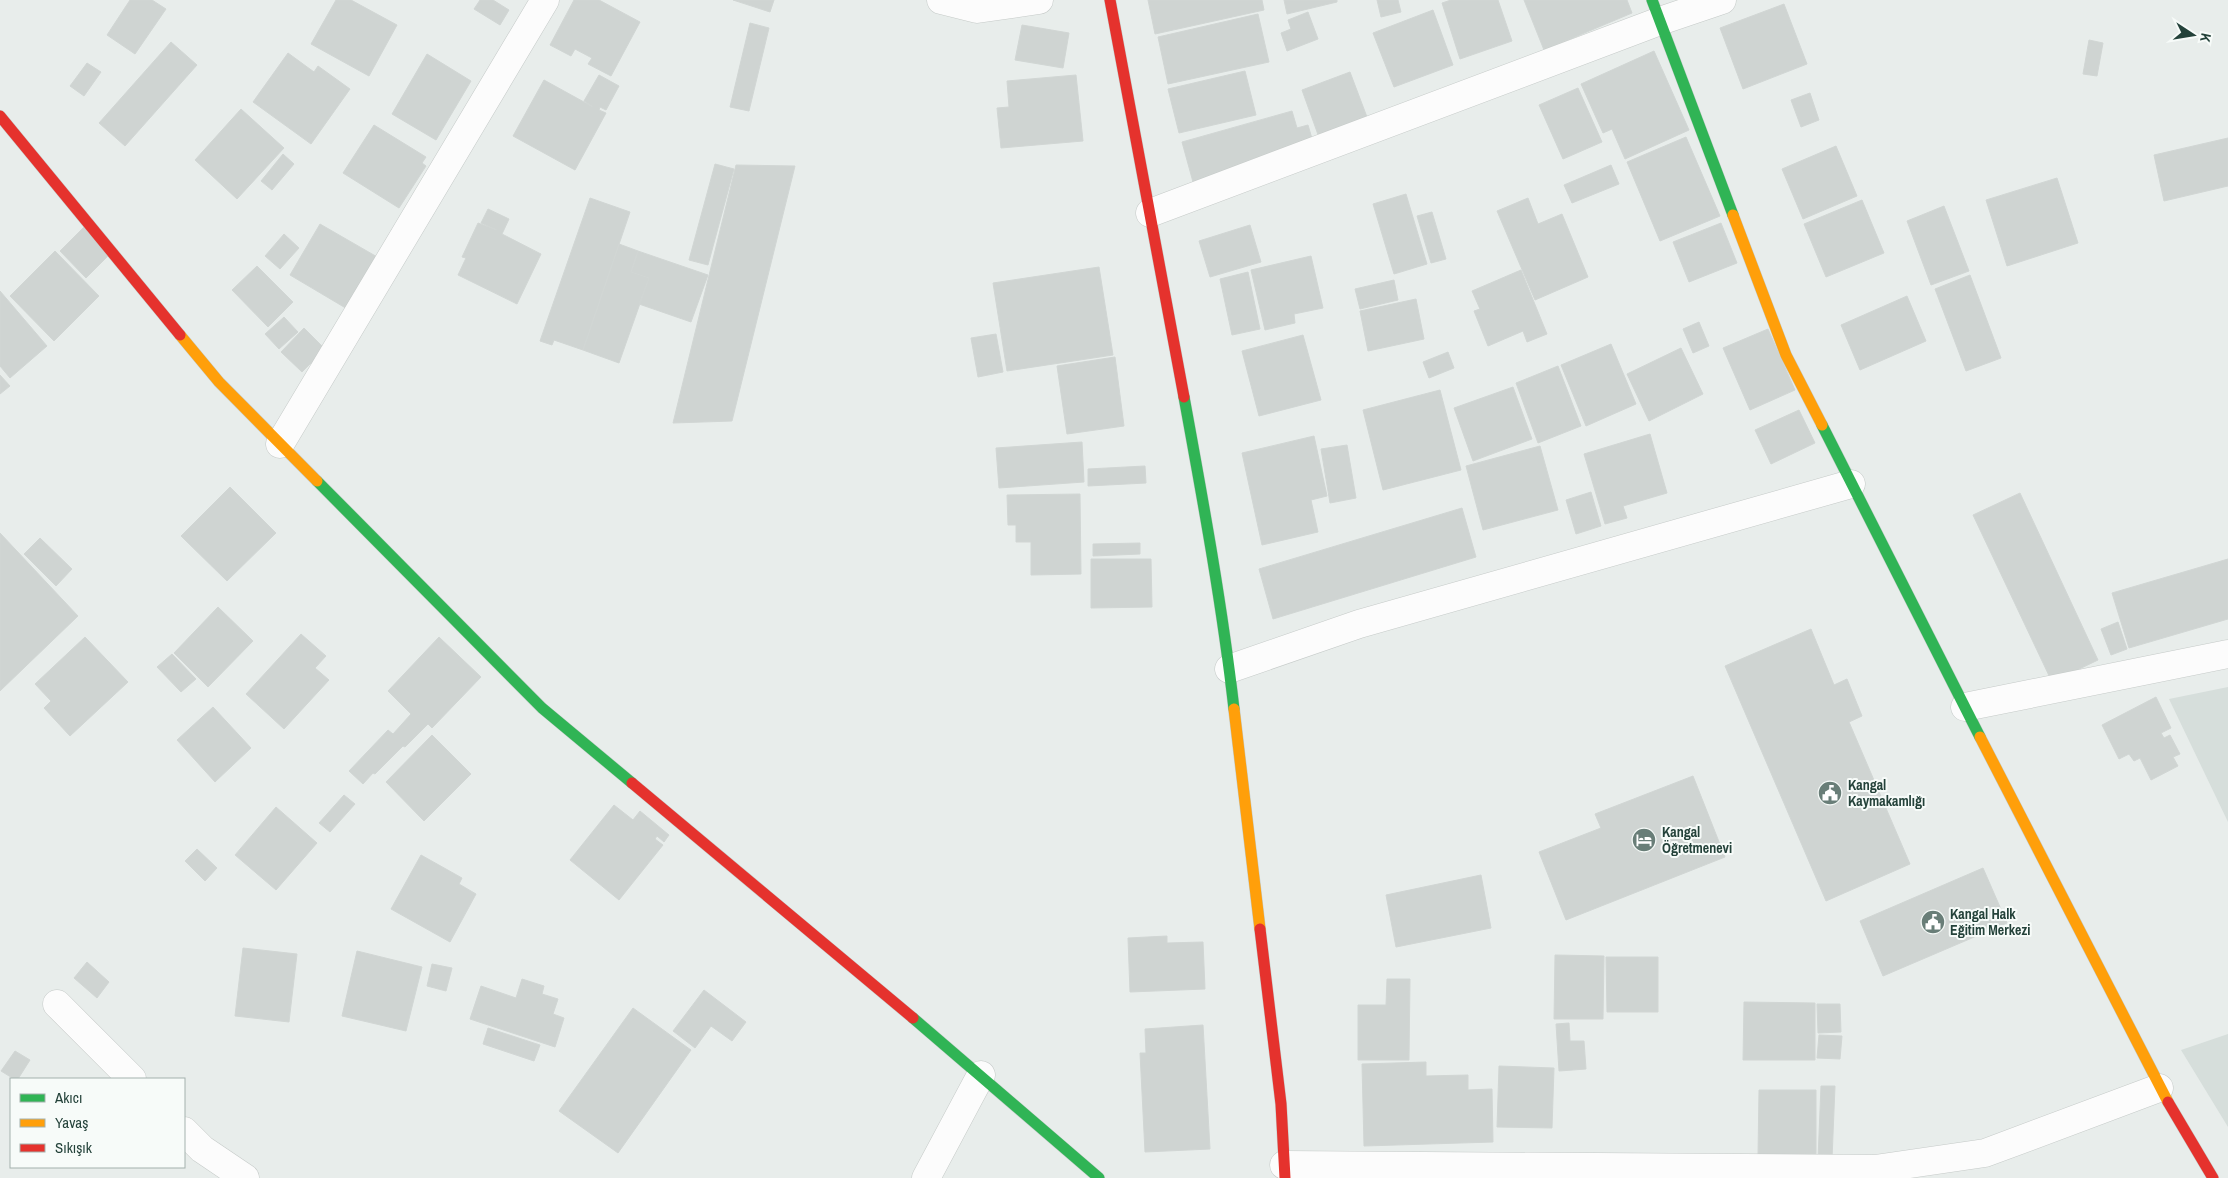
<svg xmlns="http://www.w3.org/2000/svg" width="2228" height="1178" viewBox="0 0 2228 1178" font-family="'Archivo Narrow',sans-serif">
<rect width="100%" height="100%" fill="#e8edeb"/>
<path fill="#d6dedb" d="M2228,687V822L2169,699Z
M2228,1034V1127L2181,1050Z"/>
<path fill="#cfd4d2" stroke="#d1d6d4" d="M130,0H152L166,9L135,54L107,35Z
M336,0H351L397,25L369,76L311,44Z
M480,0H493L509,10L500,25L474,9Z
M574,0H599L640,22L611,76L588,64L592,58L575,49L571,56L550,45Z
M733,0H774L770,12Z
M1148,0H1262L1264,10L1155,34Z
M1284,0H1337V2L1287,14Z
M1377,0H1398L1401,12L1381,17Z
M1451,0H1498L1512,41L1460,59L1442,3Z
M1524,0H1627L1632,13L1544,50Z
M1784,4L1807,64L1743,89L1720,28Z
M1433,10L1453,65L1394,87L1373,33Z
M1308,12L1318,39L1287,51L1281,33L1291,29L1288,20Z
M1258,14L1269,62L1168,84L1158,37Z
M750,23L769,28L749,111L730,107Z
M1022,25L1069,33L1063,68L1015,60Z
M2089,40L2103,43L2097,76L2083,74Z
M171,42L197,65L125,146L99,123Z
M1654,51L1689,130L1625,159L1612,129L1603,133L1581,84Z
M288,53L314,72L318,66L350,89L311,144L253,102Z
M427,54L471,81L436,140L392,114Z
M87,63L101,72L84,96L70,86Z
M1245,71L1256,115L1179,133L1168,89Z
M1350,72L1370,125L1321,143L1302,90Z
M599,75L619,86L606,110L600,107L599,110L606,113L575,170L513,136L544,80L593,107L584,101Z
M1076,75L1083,141L1001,148L997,108L1009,107L1007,81Z
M1578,88L1602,142L1563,159L1539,105Z
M1810,93L1819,120L1801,127L1791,100Z
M241,109L284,148L237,199L195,160Z
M1292,111L1297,128L1308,125L1313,142L1250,160L1251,166L1193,182L1182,142Z
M374,125L426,157L422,163L426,166L399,208L343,173Z
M1686,137L1720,216L1660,241L1627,162Z
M2228,138V186L2164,201L2154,155Z
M1836,146L1857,196L1803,219L1782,169Z
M283,154L294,164L272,190L261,181Z
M715,164L734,169L708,265L689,260Z
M736,165L795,166L732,421L673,423Z
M1611,165L1619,184L1572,203L1564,185Z
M2057,178L2078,243L2007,266L1986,200Z
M1406,194L1427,264L1394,274L1373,204Z
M590,198L630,212L583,350L554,340L552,345L540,341Z
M1528,198L1538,224L1562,214L1588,277L1535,300L1497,211Z
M1862,200L1884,253L1826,277L1804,224Z
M1944,206L1969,271L1931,285L1907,221Z
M488,209L509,219L502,234L541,254L517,304L458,275L466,258L462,257L478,223L497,230L481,223Z
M1432,212L1446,259L1431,263L1417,216Z
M1721,223L1737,263L1689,282L1673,242Z
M320,224L379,258L349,310L290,275Z
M1250,225L1261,262L1210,277L1199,241Z
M84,227L110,254L86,278L60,251Z
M284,234L299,248L280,269L265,256Z
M619,244L638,251L631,272L649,278L619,363L583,350Z
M55,251L99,296L54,341L10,296Z
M638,251L708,275L691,322L639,304L649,278L631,272Z
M1311,256L1323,308L1294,314L1295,323L1265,330L1251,270Z
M257,266L293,302L268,327L232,290Z
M1099,267L1113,355L1007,371L993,283Z
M1521,270L1547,334L1527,342L1523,331L1488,346L1474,311L1480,309L1472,291Z
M1248,272L1260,329L1232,335L1220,279Z
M1970,275L2001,358L1966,371L1935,289Z
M1394,280L1398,300L1360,309L1355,289Z
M0,291L47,346L10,378L0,366Z
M1907,296L1926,341L1860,370L1841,325Z
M1416,299L1424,339L1368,351L1360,311Z
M284,317L298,332L279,349L265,334Z
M1699,322L1709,346L1693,353L1683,329Z
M304,328L325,349L302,372L281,352Z
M1768,329L1795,390L1750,410L1723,348Z
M996,334L1003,372L978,377L971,338Z
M1303,335L1321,400L1259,416L1242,351Z
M1611,344L1636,404L1586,426L1561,365Z
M1681,348L1703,394L1649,421L1627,374Z
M1448,352L1454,368L1429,378L1423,362Z
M1115,357L1124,426L1067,434L1057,366Z
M1558,366L1581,426L1538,443L1516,383Z
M0,375L10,386L0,394Z
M1513,387L1532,439L1473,461L1454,408Z
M1440,390L1461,470L1383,490L1363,410Z
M1799,410L1815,443L1771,464L1755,430Z
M1650,434L1667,493L1623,506L1627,518L1605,524L1584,454Z
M1314,436L1327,496L1311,500L1318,532L1262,545L1242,453Z
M1082,442L1084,482L999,488L996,448Z
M1347,445L1356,498L1330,503L1321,449Z
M1540,446L1558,510L1483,530L1466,466Z
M1145,466L1146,483L1088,486V469Z
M230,487L276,533L227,581L181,536Z
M1591,492L1601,526L1576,534L1566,500Z
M2020,493L2098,660L2052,682L1973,515Z
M1080,494L1081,574L1031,575V542H1016V525H1008L1007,495Z
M1462,508L1476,557L1273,619L1259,569Z
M0,533L78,616L0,691Z
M40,538L72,569L56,586L24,554Z
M1140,543V554L1093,556V544Z
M1091,559H1151L1152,607L1091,608Z
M2228,559V619L2129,648L2112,593Z
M218,607L253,641L208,687L174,653Z
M2118,622L2127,649L2111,655L2101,629Z
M1811,629L1834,685L1847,679L1862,716L1849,722L1910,864L1826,901L1725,666Z
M301,634L326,656L315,668L329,680L284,729L246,694Z
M85,637L128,682L70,736L44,708L51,701L35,684Z
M439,637L481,677L432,728L428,724L405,747L403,746L375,774L373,773L363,784L349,771L388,730L393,734L411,714L388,691Z
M172,654L196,679L181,692L157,667Z
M2156,697L2171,728L2161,733L2164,738L2170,735L2180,754L2173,757L2178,766L2151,780L2140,758L2134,761L2129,754L2119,759L2102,725Z
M213,707L251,748L215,782L177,740Z
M432,735L471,774L424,821L386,782Z
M1693,776L1725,857L1566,920L1539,852L1601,828L1595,814Z
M344,795L355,804L330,832L319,823Z
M614,805L633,820L640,811L669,835L664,842L657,836L655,839L663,845L619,900L570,860Z
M276,807L317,843L276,890L235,855Z
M197,849L217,868L205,881L185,861Z
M421,855L462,878L459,884L476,894L450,942L391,909Z
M1983,868L2007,923L1883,976L1860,921Z
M1481,875L1491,928L1396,947L1386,895Z
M1167,936V943L1203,942L1205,989L1130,992L1128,938Z
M243,948L297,954L289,1022L235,1016Z
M357,951L422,967L406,1031L342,1016Z
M1555,955L1604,956L1603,1019H1554Z
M1606,957H1658V1012H1607Z
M87,962L109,982L97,998L74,978Z
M432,964L452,968L446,991L427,986Z
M522,979L544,986L542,994L558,999L553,1014L564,1018L555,1047L470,1019L481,986L516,998Z
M1387,979H1410L1409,1060H1358V1005H1386Z
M704,990L746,1022L732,1041L711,1026L695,1048L673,1031Z
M1744,1002L1815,1003V1060H1743Z
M1817,1004H1840L1841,1032L1818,1033Z
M633,1008L691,1050L618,1153L559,1111Z
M1569,1023L1570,1041H1584L1586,1069L1559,1071L1556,1024Z
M1203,1025L1210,1149L1145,1152L1140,1053H1146L1145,1029Z
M488,1028L540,1045L534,1061L483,1044Z
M1819,1035L1842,1036L1840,1059L1817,1058Z
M15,1051L30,1060L18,1079H14L1,1071Z
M1426,1062V1076L1468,1075V1090L1492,1089L1493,1142L1364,1146L1362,1064Z
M1499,1066L1554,1068L1552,1128L1497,1127Z
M1821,1086H1835L1832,1159H1818Z
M1759,1090H1816V1156H1758Z"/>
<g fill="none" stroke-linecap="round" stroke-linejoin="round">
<g stroke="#c5cac8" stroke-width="29">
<path id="street" d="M941,0L977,9L1039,0
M1150,213L1660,21L1722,0
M280,444L545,0
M1229,669L1359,624L1851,484
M1965,707L2228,654
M57,1004L132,1079
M184,1131L202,1149L245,1178
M1284,1165L1875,1169L1985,1153L2159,1088
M926,1178L981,1075"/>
</g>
<g stroke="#c3cbc8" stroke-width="12">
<path id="fast" d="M1652,0L1733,215
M1184,397C1203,501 1222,604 1234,709
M1822,425L1980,737
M317,481L542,708L632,783
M913,1018L1099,1178"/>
</g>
<g stroke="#c3cbc8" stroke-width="12">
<path id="slow" d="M1733,215L1786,355L1822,425
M180,335L219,382L317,481
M1234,709L1260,929
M1980,737L2168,1102"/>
</g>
<g stroke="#c3cbc8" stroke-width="12">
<path id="jam" d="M1110,0L1184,397
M0,116L180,335
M632,783L913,1018
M1260,929L1281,1104L1285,1178
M2168,1102L2213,1178"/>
</g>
<use href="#street" stroke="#fcfcfc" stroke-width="28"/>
<use href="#fast" stroke="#30b455" stroke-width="11"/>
<use href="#slow" stroke="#ff9f0a" stroke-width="11"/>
<use href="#jam" stroke="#e5322d" stroke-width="11"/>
</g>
<defs>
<g id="civic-disc" transform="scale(1.25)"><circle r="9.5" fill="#697e78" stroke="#f7fbf9"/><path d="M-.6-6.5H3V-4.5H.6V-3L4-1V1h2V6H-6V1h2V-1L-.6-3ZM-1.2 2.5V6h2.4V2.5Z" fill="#fff"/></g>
<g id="hotel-disc" transform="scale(1.25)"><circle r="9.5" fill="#697e78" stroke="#f7fbf9"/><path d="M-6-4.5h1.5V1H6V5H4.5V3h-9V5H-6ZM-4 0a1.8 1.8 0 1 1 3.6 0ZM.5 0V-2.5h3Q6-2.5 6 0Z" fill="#fff"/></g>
</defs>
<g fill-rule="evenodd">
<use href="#civic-disc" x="1830" y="793"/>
<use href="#hotel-disc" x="1644" y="840"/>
<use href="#civic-disc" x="1933" y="922"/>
</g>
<g text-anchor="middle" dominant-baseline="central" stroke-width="4" stroke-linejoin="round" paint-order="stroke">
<g font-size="14" font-weight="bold" fill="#24423a" stroke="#f7fbf9" text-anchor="start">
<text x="1848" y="785">Kangal<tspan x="1848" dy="16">Kaymakamlığı</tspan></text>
<text x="1662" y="832">Kangal<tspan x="1662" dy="16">Öğretmenevi</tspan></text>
<text x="1950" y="914">Kangal Halk<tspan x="1950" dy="16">Eğitim Merkezi</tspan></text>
</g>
</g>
<rect x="10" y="1078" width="175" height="90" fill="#f7fbf9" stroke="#a3b1ad"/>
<rect x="20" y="1094" width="25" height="8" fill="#30b455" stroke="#a3b1ad"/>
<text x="55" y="1103" font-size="15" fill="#24423a">Akıcı</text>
<rect x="20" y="1119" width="25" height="8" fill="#ff9f0a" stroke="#a3b1ad"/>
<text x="55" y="1128" font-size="15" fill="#24423a">Yavaş</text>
<rect x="20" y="1144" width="25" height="8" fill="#e5322d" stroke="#a3b1ad"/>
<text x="55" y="1153" font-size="15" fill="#24423a">Sıkışık</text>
<g transform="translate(2193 35) rotate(102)" stroke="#f7fbf9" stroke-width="4" paint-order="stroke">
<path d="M0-4L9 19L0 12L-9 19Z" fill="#24423a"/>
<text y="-8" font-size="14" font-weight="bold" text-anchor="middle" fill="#24423a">K</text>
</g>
</svg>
